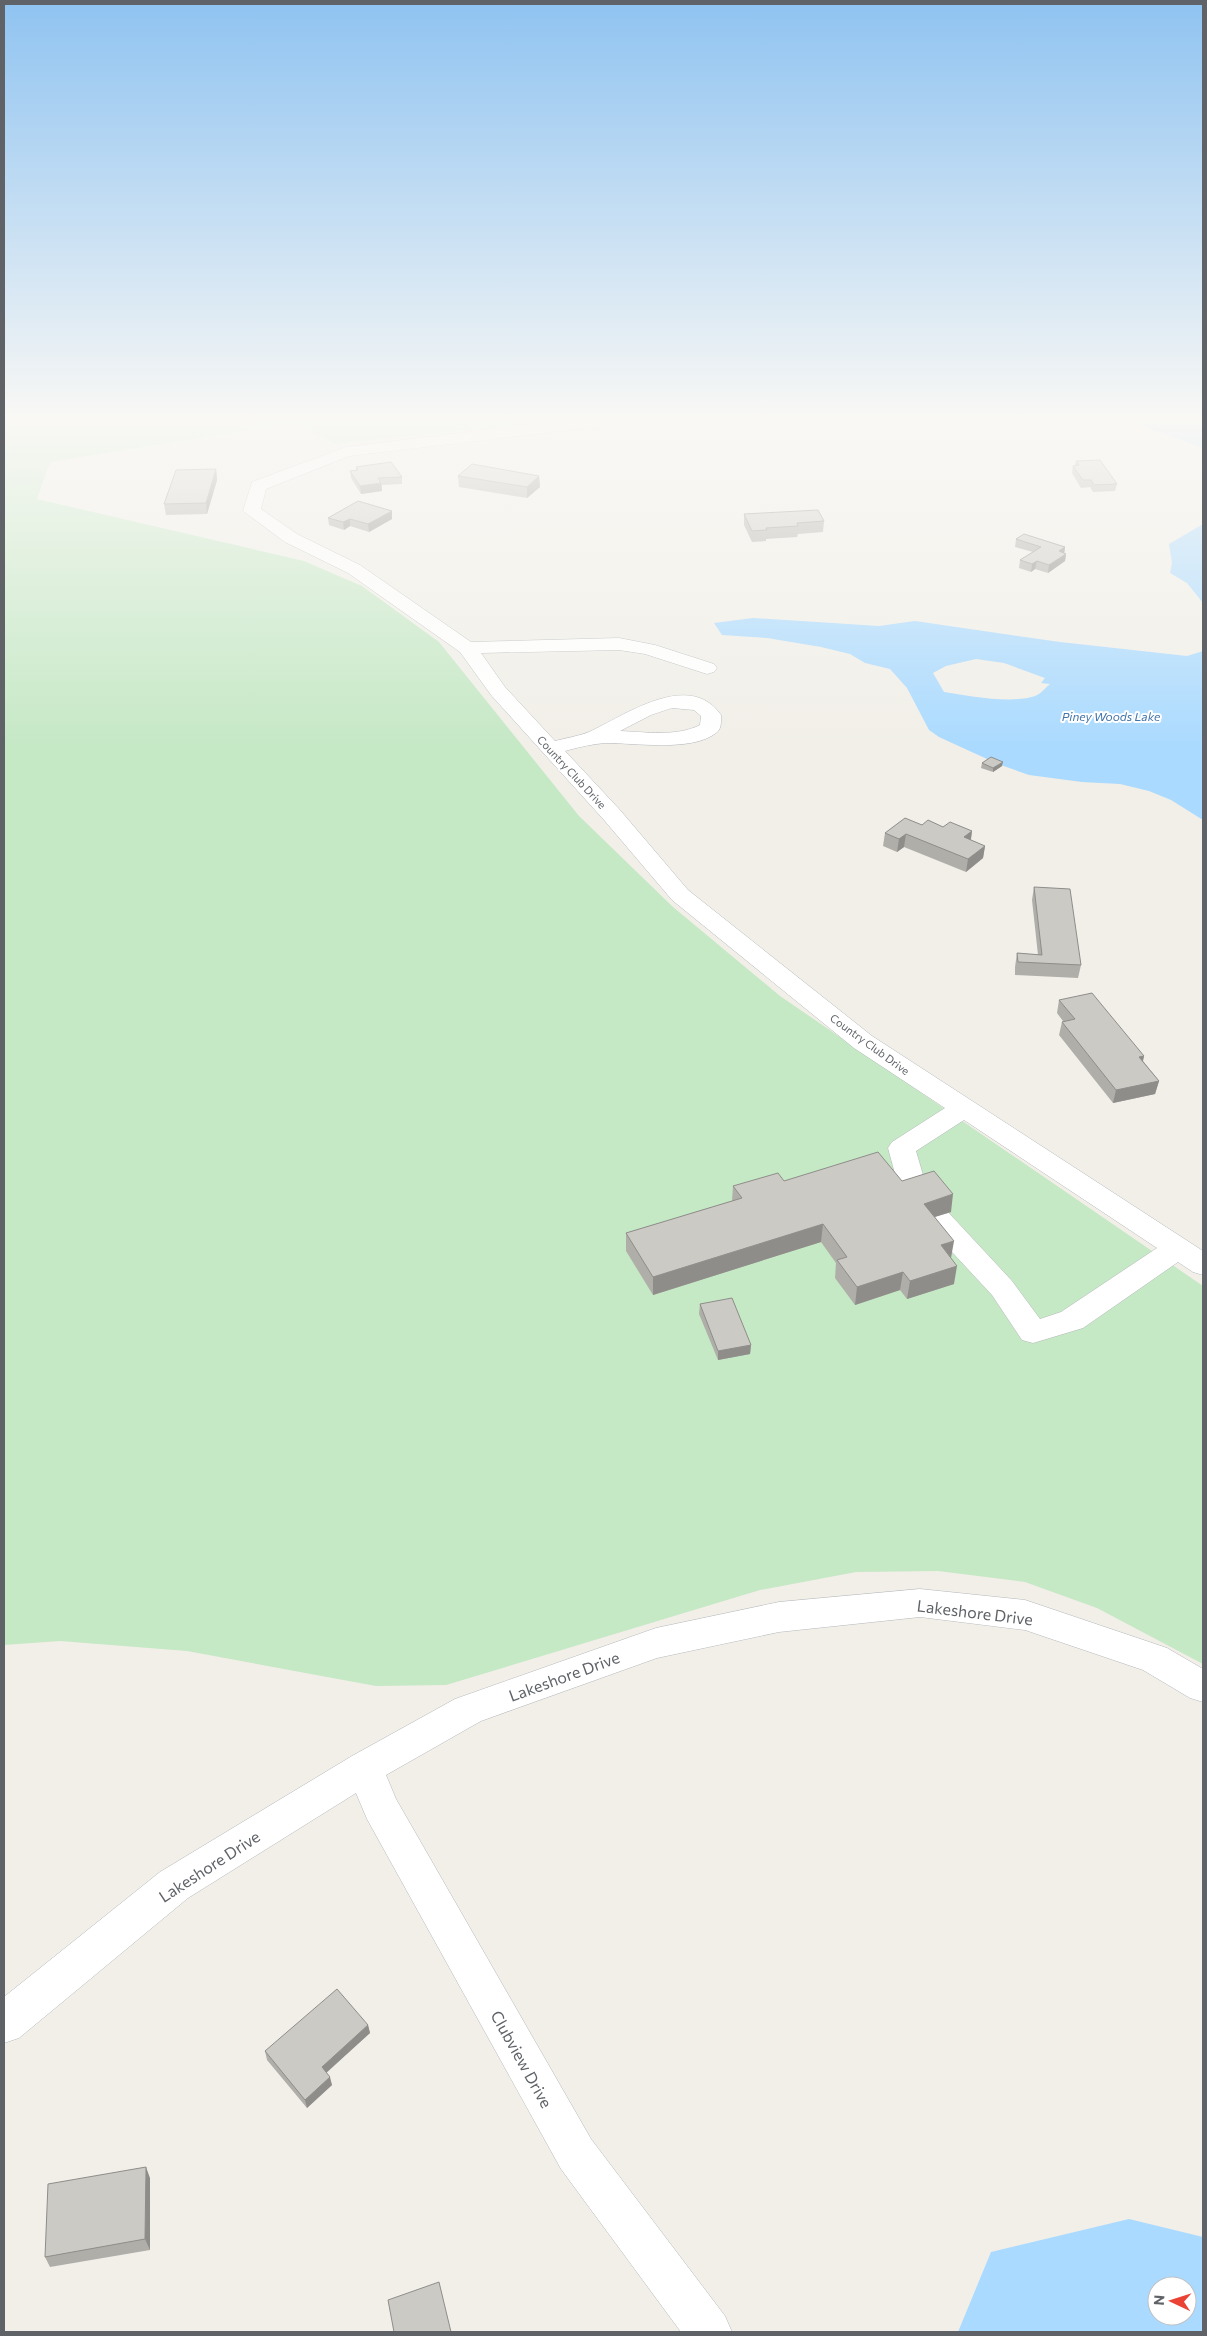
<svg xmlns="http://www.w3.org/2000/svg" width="1207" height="2336" viewBox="0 0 1207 2336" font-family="Commissioner,sans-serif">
<rect width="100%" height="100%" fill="#f1efe8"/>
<path fill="#c5e8c5" d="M4,420H568L335,444L297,423L50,462L37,499L304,561L362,586L439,642L579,816L673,907L780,996L1203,1286V1664L1097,1608L1025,1582L938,1571L856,1572L760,1590L446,1685L376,1686L187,1651L60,1641L4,1645Z"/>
<path fill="#aadaff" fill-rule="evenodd" d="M1121,420H1203V448L1137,424Z
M1203,524V603L1187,583L1170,573L1172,563L1169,544Z
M753,618L879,626L915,621L1060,642L1187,656L1203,651V820L1171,800L1149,791L1120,784L1082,782L1029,775L998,764L939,737L929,730L907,688L890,669L865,663L850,654L821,647L767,638L722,635L714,623ZM976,659L1004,663L1045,678L1041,683L1050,684C1045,688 1041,694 1035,696C1012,704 968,696 944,692L933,673L946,666Z
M1129,2219L1203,2237V2332H958L991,2252ZM1157,2286H1187V2316H1157Z"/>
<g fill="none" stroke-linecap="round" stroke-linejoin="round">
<g stroke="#b5b8bc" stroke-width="1">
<path id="minor" d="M567,420H617L610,425L349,456L266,489L261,509L297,534L360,565L471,642L619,638L655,645L714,664L717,668L714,672L707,674L645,654L619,650L481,653L505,687L555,741C566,738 579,736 589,732C624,716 689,669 721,715C721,721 722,729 716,733C692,752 636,743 606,743C592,744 579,747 565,751L620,810L688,890L872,1036L1203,1251V1275L1193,1272L1178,1262L1083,1328L1033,1343L1022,1340L992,1295L927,1225L923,1218L927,1211L937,1208L947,1211L1012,1281L1040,1319L1061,1312L1157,1248L964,1120L916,1151L928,1192L924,1199L914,1201L904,1199L900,1192L888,1148L892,1142L945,1108L854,1048L672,900L604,820L491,695L460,652L348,573L285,542L243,511L252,482L346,447ZM672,708L694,710L701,716L700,725C676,737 646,732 620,731L651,715Z
M920,1589L1025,1600L1167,1648L1203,1669V1702L1190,1698L1143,1670L1025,1630L920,1617L779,1632L657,1658L481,1721L386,1775L396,1799L591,2139L725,2316L732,2332H681L561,2169L367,1819L356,1793L188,1898L19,2038L4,2043V1997L160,1872L352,1756L455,1699L656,1628L779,1602Z"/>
</g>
<use href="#minor" fill="#fff" fill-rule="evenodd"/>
</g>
<path fill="#afaea9" d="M1076,461L1117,484L1115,491L1093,492L1090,487L1081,488L1072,473L1073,466L1075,465Z
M356,467L402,477V484L382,485V491L361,494L351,478L350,471L356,470Z
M216,469L217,480L207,514L166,515L164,504Z
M458,476H539L540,487L527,498L459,487Z
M744,514L824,521L823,532L798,534L797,537L766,539V541L752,542L744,525Z
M328,518L392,519L369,532L350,526L344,530L329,525Z
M1016,539L1065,547L1064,553L1066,554L1065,561L1048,573L1035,569L1031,572L1019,568L1020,560L1033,552L1015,547Z
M982,763L1002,766L993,772L981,768Z
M922,825L943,827L972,831L971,840L985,846L983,858L966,872L904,847L897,852L883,846L885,833Z
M1034,887L1081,965L1078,978L1015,975V967L1017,953L1038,955L1032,900Z
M1059,1000L1144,1056L1143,1061L1159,1081L1155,1094L1113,1103L1059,1035L1062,1022L1063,1021L1057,1013Z
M784,1181H902L951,1212L935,1217L951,1258L954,1284L907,1299L900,1290L855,1305L835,1278L836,1263L821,1242L653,1295L626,1251V1233L732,1201L733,1186Z
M700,1304L751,1345L750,1354L718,1360L699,1314Z
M368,2025L370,2033L326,2072L332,2085L307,2108L267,2060L265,2051Z
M150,2178V2250L50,2267L45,2257Z"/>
<path fill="#8f8d8a" d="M216,469L217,480L207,514L206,503Z
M539,476L540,487L527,498V487Z
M381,483L382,491L361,494L360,486Z
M392,511V519L369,532L368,524Z
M350,519V526L344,530L343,522Z
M1065,547L1064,555L1059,551Z
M1066,554L1065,561L1048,573L1049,565Z
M1037,561L1035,569L1031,572L1032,564Z
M1003,762L1002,766L993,772V768Z
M972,831L970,844L964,837Z
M906,834L904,847L897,852L899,839Z
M985,846L983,858L966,872L968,859Z
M1144,1056L1141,1069L1139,1057Z
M1159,1081L1155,1094L1113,1103L1116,1090Z
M953,1194L951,1212L921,1221L924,1204Z
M823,1224L821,1242L653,1295V1277Z
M954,1241L951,1258L941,1245Z
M957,1266L954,1284L907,1299L910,1281Z
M903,1272L900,1290L855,1305L857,1287Z
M751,1345L750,1354L718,1360V1351Z
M368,2025L370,2033L324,2075L322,2067Z
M330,2077L332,2085L307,2108L305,2100Z
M146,2167L150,2178V2250L145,2239Z"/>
<path fill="#cccac5" stroke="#8f8d8a" d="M1100,460L1117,484L1094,485L1091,480H1083L1073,466L1079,465L1076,461Z
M391,462L402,477L378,478L381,483L360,486L350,471L358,470L356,467Z
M472,464L539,476L527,487L458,476Z
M216,469L206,503L164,504L176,470Z
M358,501L392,511L368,524L350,519L343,522L328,518Z
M818,510L824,521L797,523L798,526L766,528L767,530L752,531L744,514Z
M1024,534L1065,547L1059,551L1066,554L1049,565L1037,561L1032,564L1020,560L1041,547L1016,539Z
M991,757L1003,762L993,768L982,763Z
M905,818L922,825L928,820L943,827L950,822L972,831L964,837L985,846L968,859L906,834L899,839L885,833Z
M1034,887L1070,889L1081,965L1018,962L1017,953L1042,955Z
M1092,993L1144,1056L1139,1057L1159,1081L1116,1090L1062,1022L1075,1019L1059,1000Z
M878,1152L902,1181L934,1171L953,1194L924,1204L954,1241L941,1245L957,1266L910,1281L903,1272L857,1287L837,1260L847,1257L823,1224L653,1277L626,1233L742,1198L733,1186L778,1173L784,1181Z
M732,1298L751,1345L718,1351L700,1304Z
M337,1989L368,2025L322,2067L330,2077L305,2100L265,2051Z
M146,2167L145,2239L45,2257L48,2184Z
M439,2282L451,2332H394L388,2300Z"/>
<linearGradient id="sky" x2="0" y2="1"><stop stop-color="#8fc3f1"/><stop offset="0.56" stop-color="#f9f8f5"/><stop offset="1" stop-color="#f9f8f5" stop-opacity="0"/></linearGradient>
<rect width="1207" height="748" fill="url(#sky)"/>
<g text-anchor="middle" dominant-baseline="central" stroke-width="4" stroke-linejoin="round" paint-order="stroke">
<g font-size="11" fill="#5f6368" stroke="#fff">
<text transform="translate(572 772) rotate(47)">Country Club Drive</text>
<text transform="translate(870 1044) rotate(36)">Country Club Drive</text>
</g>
<g font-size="12" font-style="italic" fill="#4174aa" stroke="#fff">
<text x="1111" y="716">Piney Woods Lake</text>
</g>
<g font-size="16" fill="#5f6368" stroke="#fff">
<text transform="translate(975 1612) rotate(7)">Lakeshore Drive</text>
<text transform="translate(564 1676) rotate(-20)">Lakeshore Drive</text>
<text transform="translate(209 1866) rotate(-33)">Lakeshore Drive</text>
<text transform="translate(522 2059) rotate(61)">Clubview Drive</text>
</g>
</g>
<rect width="1207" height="2336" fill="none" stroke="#5f6368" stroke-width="10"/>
<g transform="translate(1172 2301) rotate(274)"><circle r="24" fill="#ffffff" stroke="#bfc1c3"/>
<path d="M0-4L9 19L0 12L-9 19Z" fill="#ea4335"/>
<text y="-8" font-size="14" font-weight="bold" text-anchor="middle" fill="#5f6368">N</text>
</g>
</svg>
